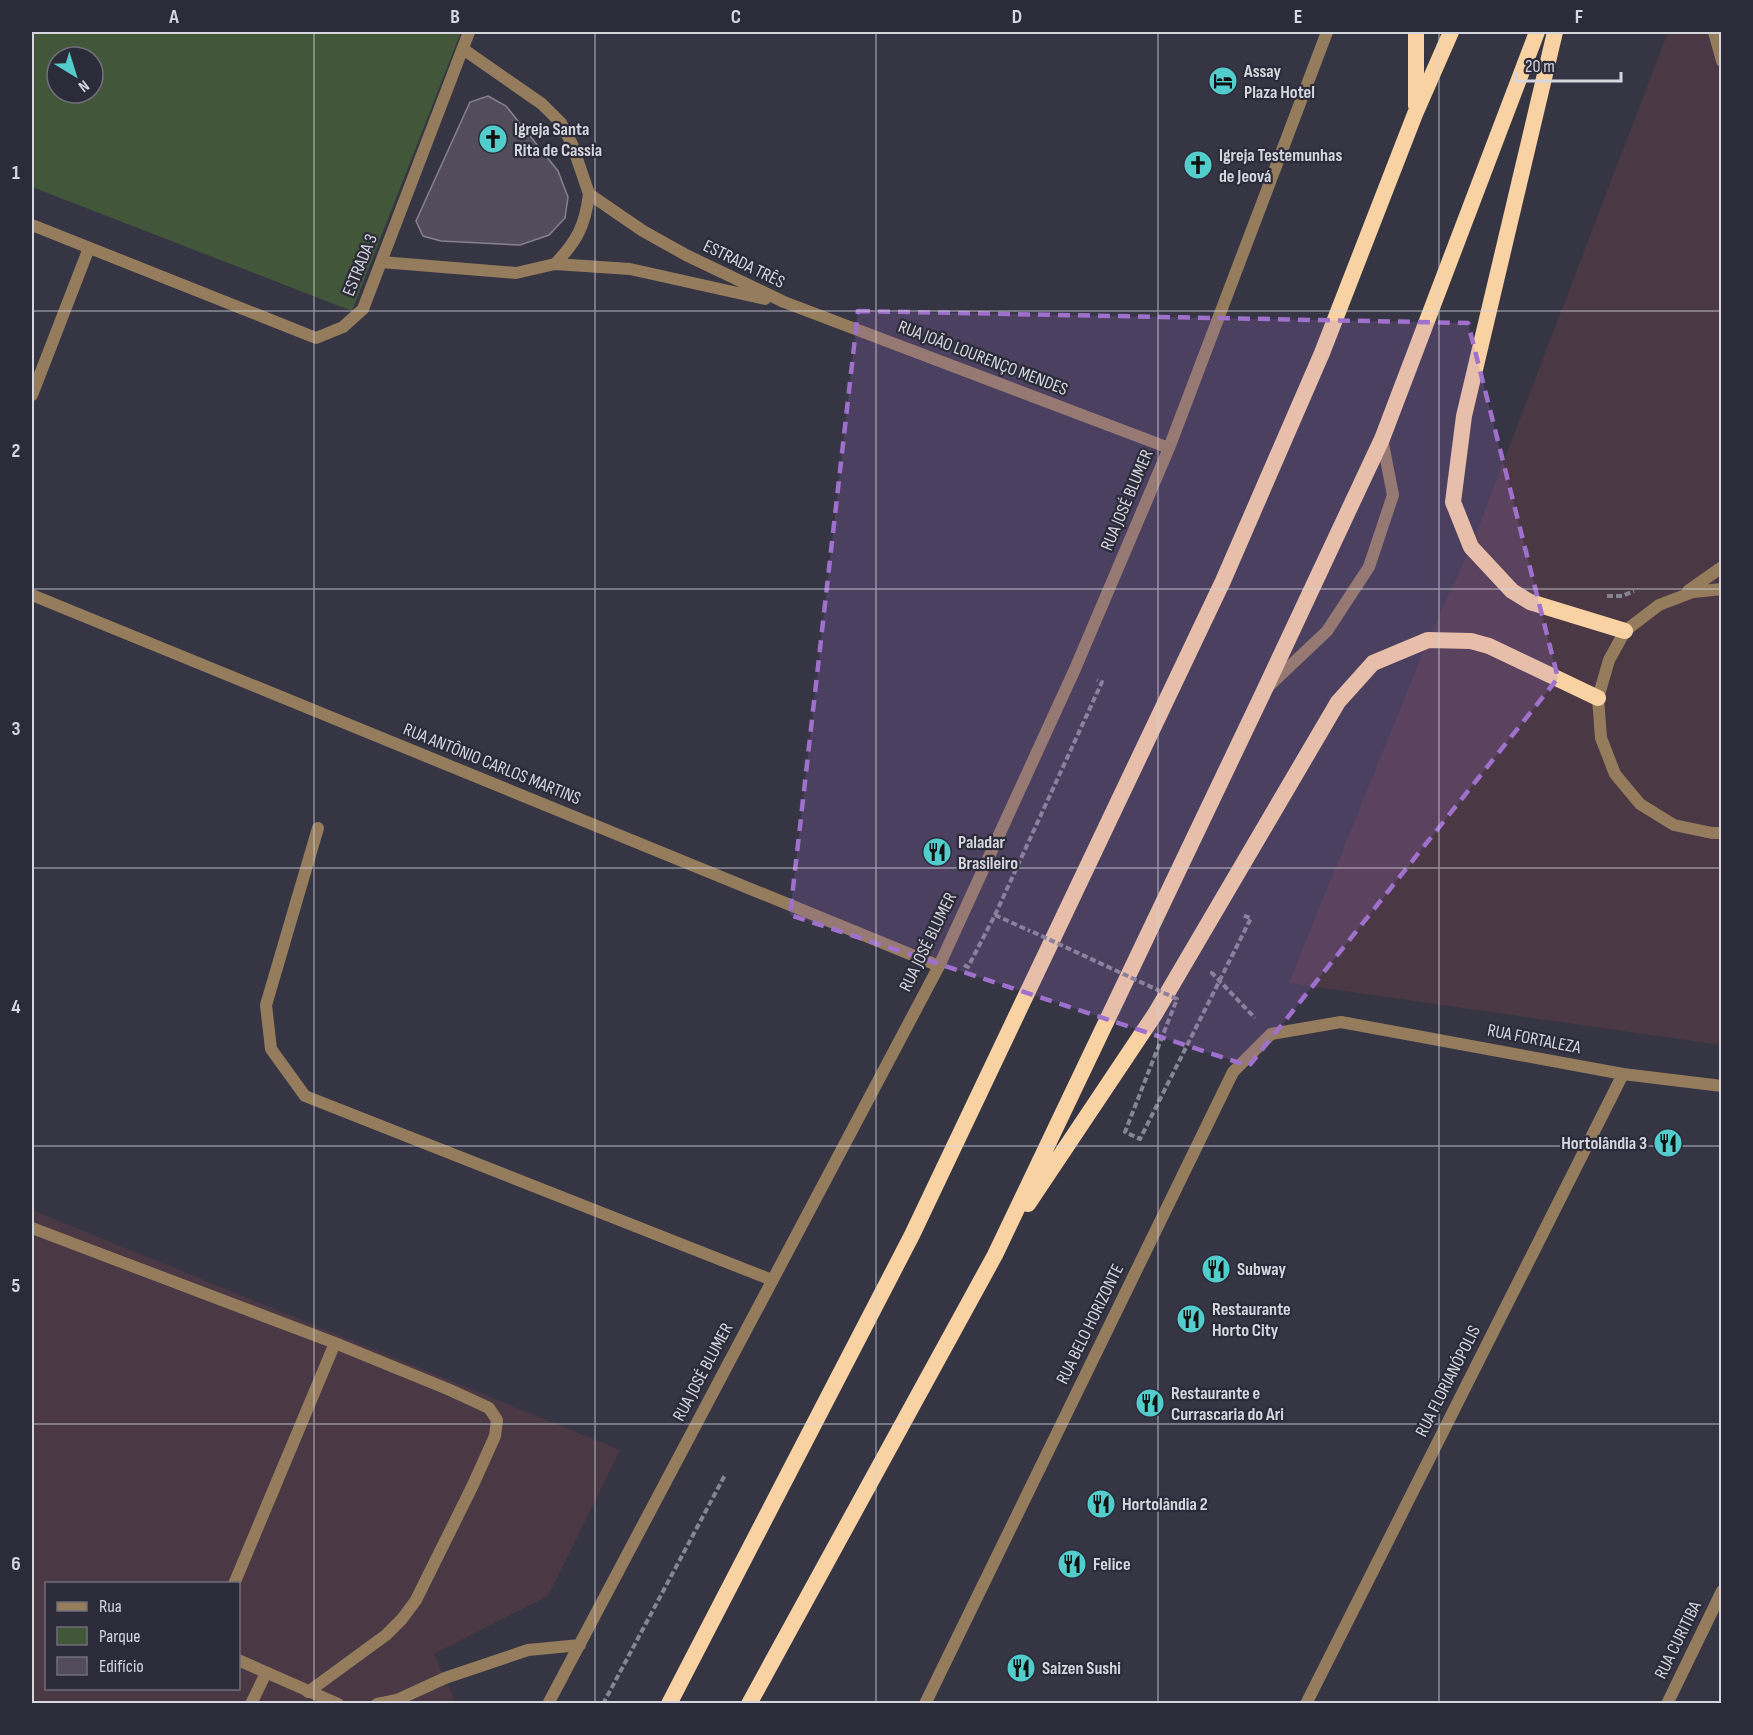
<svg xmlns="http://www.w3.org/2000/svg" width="1753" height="1735" viewBox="0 0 1753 1735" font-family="'Sofia Sans Condensed',sans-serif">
<rect width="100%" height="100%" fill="#363544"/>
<path fill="#4a3944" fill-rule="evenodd" d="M1668,32H1721V1045L1289,983L1428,640L1471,547Z
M32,1210L620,1450L548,1596L434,1654L456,1703H32ZM46,1584H238V1688H46Z"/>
<path fill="#42573a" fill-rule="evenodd" d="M32,32H461L352,311L32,187ZM57,57H93V93H57Z"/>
<path fill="#524c5b" stroke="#868090" stroke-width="1.5" d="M488,96L506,106L558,171L568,197L565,218L549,235L520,245L441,241L423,236L416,221L470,102Z"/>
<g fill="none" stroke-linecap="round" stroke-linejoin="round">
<path stroke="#868692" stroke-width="4" stroke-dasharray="6 3" stroke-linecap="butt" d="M1607,596H1622L1634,591
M995,915L1030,931
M964,965L968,967L995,915L1102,682L1097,680
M1213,972L1212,973L1255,1018
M603,1704L725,1475"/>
<path stroke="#957c5d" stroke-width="12" d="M1269,686L1327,631L1369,567L1393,495L1382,439
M318,828L266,1005L271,1049L305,1096L772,1280
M32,1228L335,1343L450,1390L489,1408L497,1420L495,1436L472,1487L416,1600L402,1619L386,1635L308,1692
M234,1584L335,1343
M238,1660L338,1704
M251,1704L266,1673
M377,1704L397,1700L445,1678L528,1650L580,1645
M548,1704L939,966"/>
<path stroke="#957c5d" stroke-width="12" d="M1714,32L1722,61
M463,49L542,104L561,123L572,144L589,194L643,231L686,255L784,302L1169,448
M32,225L316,338L343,327L363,309L469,32
M381,262L516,273L555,264L630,269L765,299
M555,264C577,241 585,226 589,194
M32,395L89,248
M1722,589L1693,592L1659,605L1625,631L1609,660L1598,698L1601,738L1615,774L1640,804L1674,825L1712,833H1722
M1688,591L1722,567
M32,595L939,966L1075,669L1169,448L1327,32
M925,1704L1233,1072L1271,1034L1341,1022L1623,1074L1722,1086
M1306,1704L1623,1074
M1667,1704L1722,1591"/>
<path stroke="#f8d2a2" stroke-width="16" d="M1555,32L1464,416L1453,502L1471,547L1512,591L1530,602L1625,631
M1416,106V32
M1028,1204L1155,1014L1338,702L1373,663L1428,640L1471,641L1489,646L1598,698
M669,1704L912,1235L1223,581L1322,353L1415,114L1451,32
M749,1704L995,1255L1264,691L1382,439L1537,32"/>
<path stroke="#868692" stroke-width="4" stroke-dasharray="6 3" stroke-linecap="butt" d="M1033,932L1177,999L1125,1132L1140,1139L1251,918L1241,915"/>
</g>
<path fill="#9f70cc" fill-opacity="0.2" stroke="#9f70cc" stroke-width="4.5" stroke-dasharray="12 8" stroke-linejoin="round" d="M858,311L1468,323L1558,678L1249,1066L790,915Z"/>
<path fill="none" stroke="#d6d6df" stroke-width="1.5" stroke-opacity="0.55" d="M314,32V1704M595,32V1704M876,32V1704M1158,32V1704M1439,32V1704M32,311H1722M32,589H1722M32,868H1722M32,1146H1722M32,1424H1722"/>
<defs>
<g id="hotel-disc" transform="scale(1.5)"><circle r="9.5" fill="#53cdcb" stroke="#2c2b39"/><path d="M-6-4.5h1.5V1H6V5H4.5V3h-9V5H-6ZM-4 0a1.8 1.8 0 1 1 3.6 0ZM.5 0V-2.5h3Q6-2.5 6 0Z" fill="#111"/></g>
<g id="church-disc" transform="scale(1.5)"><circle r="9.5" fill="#53cdcb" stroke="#2c2b39"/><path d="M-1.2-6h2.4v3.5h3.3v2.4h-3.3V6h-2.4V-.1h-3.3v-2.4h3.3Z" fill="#111"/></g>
<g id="restaurant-disc" transform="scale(1.5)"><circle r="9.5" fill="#53cdcb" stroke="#2c2b39"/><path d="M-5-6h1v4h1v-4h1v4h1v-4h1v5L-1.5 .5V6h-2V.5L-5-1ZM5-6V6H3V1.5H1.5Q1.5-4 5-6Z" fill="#111"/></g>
</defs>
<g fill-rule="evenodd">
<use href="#hotel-disc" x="1223" y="81"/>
<use href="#church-disc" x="493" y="139"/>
<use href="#church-disc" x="1198" y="165"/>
<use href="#restaurant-disc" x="937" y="852"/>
<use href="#restaurant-disc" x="1668" y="1143"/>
<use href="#restaurant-disc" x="1216" y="1269"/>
<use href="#restaurant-disc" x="1191" y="1319"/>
<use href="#restaurant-disc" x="1150" y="1403"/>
<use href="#restaurant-disc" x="1101" y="1504"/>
<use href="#restaurant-disc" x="1072" y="1564"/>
<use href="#restaurant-disc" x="1021" y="1668"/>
</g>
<g text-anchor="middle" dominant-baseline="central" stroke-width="4.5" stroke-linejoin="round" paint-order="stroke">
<g font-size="18" font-weight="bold" fill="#d6d6df" stroke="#2c2b39" text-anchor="start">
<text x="1244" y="71">Assay<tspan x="1244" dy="21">Plaza Hotel</tspan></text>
<text x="514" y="129">Igreja Santa<tspan x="514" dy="21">Rita de Cassia</tspan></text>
<text x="1219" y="155">Igreja Testemunhas<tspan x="1219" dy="21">de Jeová</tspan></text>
<text x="958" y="842">Paladar<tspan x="958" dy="21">Brasileiro</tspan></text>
<text x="1647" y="1143" text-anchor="end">Hortolândia 3</text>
<text x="1237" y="1269">Subway</text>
<text x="1212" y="1309">Restaurante<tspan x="1212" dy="21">Horto City</tspan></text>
<text x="1171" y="1393">Restaurante e<tspan x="1171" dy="21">Currascaria do Ari</tspan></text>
<text x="1122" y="1504">Hortolândia 2</text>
<text x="1093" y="1564">Felice</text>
<text x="1042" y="1668">Saizen Sushi</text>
</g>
<g font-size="18" fill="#d6d6df" stroke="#2c2b39">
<text transform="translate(744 264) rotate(26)">ESTRADA TRÊS</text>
<text transform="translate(360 265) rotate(-68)">ESTRADA 3</text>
<text transform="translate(983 358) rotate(21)">RUA JOÃO LOURENÇO MENDES</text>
<text transform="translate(1127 500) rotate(-67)">RUA JOSÉ BLUMER</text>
<text transform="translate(492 764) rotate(22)">RUA ANTÔNIO CARLOS MARTINS</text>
<text transform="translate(928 942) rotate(-64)">RUA JOSÉ BLUMER</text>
<text transform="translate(1534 1039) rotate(11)">RUA FORTALEZA</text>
<text transform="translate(1090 1324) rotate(-64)">RUA BELO HORIZONTE</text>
<text transform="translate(703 1372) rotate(-62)">RUA JOSÉ BLUMER</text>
<text transform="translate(1448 1381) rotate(-63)">RUA FLORIANÓPOLIS</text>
<text transform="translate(1678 1640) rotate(-64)">RUA CURITIBA</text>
</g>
</g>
<rect width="1753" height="1735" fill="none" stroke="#2c2b39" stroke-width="66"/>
<rect x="45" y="1582" width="195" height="108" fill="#2c2b39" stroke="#706f7b" stroke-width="1.5"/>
<rect x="57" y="1602" width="30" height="9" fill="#957c5d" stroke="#706f7b" stroke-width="1.5"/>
<text x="99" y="1612" font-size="18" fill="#d6d6df">Rua</text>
<rect x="57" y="1627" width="30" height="18" fill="#42573a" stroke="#706f7b" stroke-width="1.5"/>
<text x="99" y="1642" font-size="18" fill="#d6d6df">Parque</text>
<rect x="57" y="1657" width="30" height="18" fill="#524c5b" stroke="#706f7b" stroke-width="1.5"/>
<text x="99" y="1672" font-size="18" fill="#d6d6df">Edifício</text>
<g transform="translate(75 75) rotate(142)"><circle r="28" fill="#2c2b39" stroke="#706f7b" stroke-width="1.5"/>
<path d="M0-4.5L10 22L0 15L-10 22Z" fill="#53cdcb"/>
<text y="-9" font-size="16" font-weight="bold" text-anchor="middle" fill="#d6d6df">N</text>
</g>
<path d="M1516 72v9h105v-9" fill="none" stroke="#d6d6df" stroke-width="3"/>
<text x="1525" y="72" font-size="18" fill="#d6d6df" stroke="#2c2b39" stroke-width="4.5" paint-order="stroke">20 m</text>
<rect x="33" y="33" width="1687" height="1669" fill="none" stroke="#d6d6df" stroke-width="2"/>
<g font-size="20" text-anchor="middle" font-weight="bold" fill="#d6d6df">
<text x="174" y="23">A</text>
<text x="455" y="23">B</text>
<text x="736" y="23">C</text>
<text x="1017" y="23">D</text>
<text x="1298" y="23">E</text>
<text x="1579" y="23">F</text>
<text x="16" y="179">1</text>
<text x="16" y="457">2</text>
<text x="16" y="735">3</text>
<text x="16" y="1013">4</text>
<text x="16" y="1292">5</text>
<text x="16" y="1570">6</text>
</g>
</svg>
